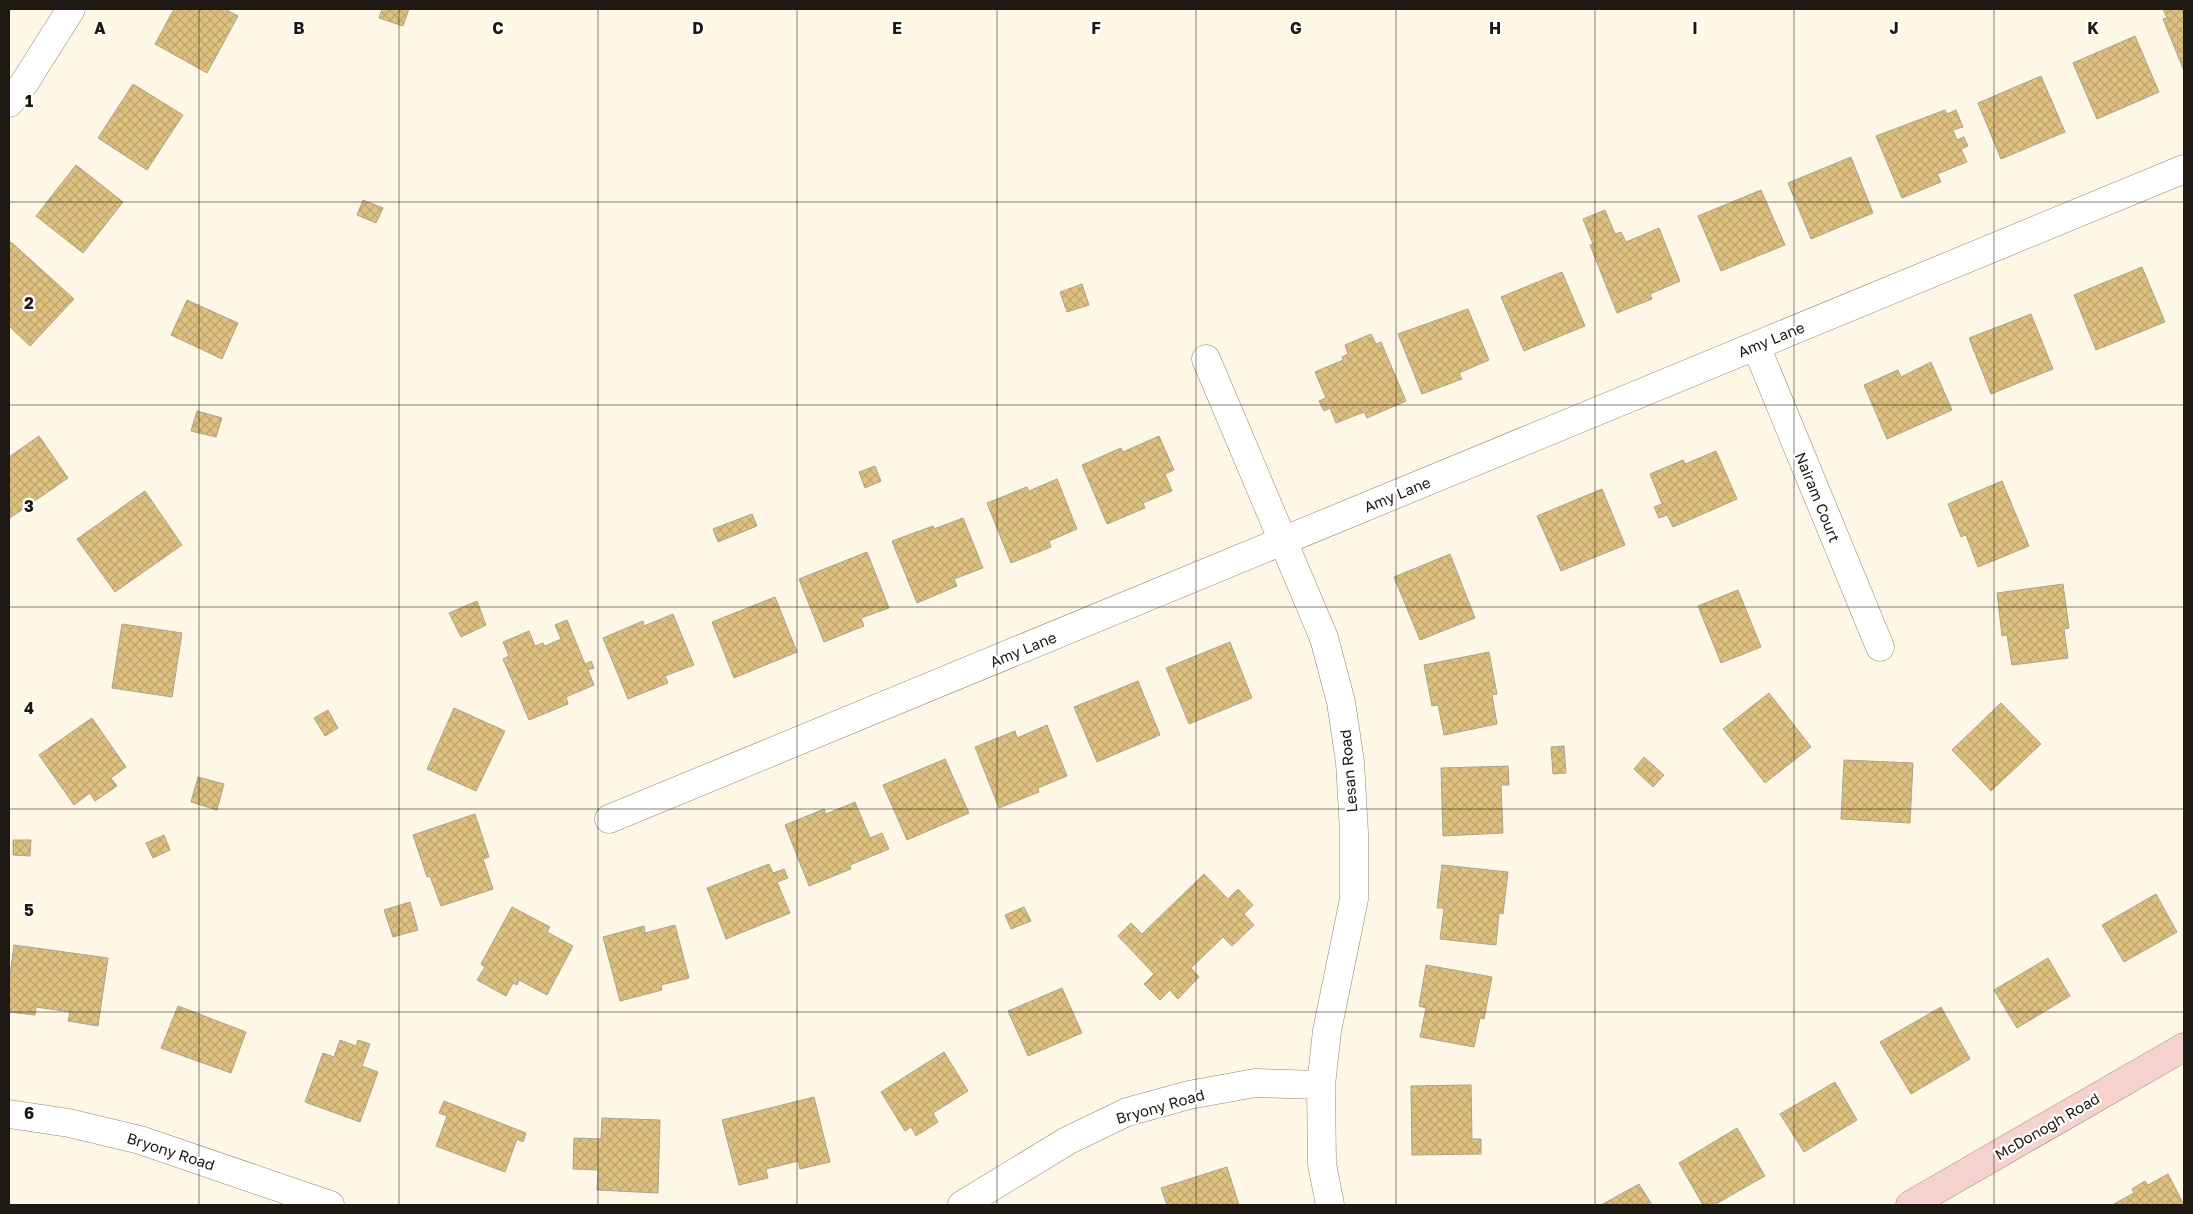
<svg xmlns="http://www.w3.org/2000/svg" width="2193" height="1214" viewBox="0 0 2193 1214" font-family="'Golos Text',sans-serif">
<defs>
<pattern id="building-cross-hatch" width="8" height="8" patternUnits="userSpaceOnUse" patternTransform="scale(1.25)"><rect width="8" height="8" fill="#dec180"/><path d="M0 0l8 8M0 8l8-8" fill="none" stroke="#bea56e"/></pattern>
</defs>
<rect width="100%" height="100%" fill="#fef7e6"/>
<path fill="url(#building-cross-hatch)" stroke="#ada490" d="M174,9H225L238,16L207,73L155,44Z
M382,9H409L403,26L379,18Z
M2163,9H2184V71L2163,19L2167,18Z
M2135,36L2159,92L2097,119L2073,63Z
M2041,76L2065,132L2001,159L1978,103Z
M133,84L183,115L147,170L98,138Z
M1945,110L1947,114L1956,110L1963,127L1953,130L1957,140L1964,137L1968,146L1961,149L1967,162L1937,174L1941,182L1902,198L1876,136Z
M1851,157L1873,213L1811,239L1788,183Z
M76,165L123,202L83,253L36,216Z
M1761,190L1785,245L1721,271L1698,216Z
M363,200L383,208L376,223L357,215Z
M1605,210L1615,234L1621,232L1626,242L1659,228L1680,281L1650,294L1652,299L1617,313L1590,245L1593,244L1583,219Z
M11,242L74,299L30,346L9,326V245Z
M2142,267L2165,322L2096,350L2074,295Z
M1562,272L1585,326L1524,351L1501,297Z
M1082,284L1089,305L1067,312L1060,292Z
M187,300L238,323L222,359L171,335Z
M1468,309L1489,360L1459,373L1462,379L1422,394L1398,334Z
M2031,314L2053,369L1991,394L1969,338Z
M1371,334L1376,344L1381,342L1406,401L1367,418L1364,412L1336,423L1330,408L1324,411L1319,401L1326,398L1315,372L1343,360L1342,357L1348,354L1345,345Z
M1931,362L1952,410L1887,439L1864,385L1898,370L1901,377Z
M197,411L222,418L216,437L191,431Z
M39,436L68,478L10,518L9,457Z
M1159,436L1174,470L1165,474L1172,491L1143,503L1145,508L1107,524L1082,465L1121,448L1123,452Z
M1716,451L1737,499L1673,527L1667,515L1659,518L1654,507L1662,504L1650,474L1683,460L1685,464Z
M875,466L881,481L865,488L859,472Z
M1057,479L1077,529L1049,541L1051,547L1011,563L987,503L1027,487L1029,491Z
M2002,481L2029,546L1978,567L1966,535L1961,537L1948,504Z
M1602,489L1625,545L1561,571L1537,516Z
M145,491L182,545L115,592L77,539Z
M752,514L757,526L718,542L713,529Z
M963,518L983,568L954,579L957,586L917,603L892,541L933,526L934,529Z
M867,552L889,608L861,618L864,626L824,642L799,579Z
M1450,554L1475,618L1420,640L1394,577Z
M2063,584L2069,628L2064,629L2068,658L2012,665L2007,635L2002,636L1997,593Z
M1738,590L1761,647L1721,663L1698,606Z
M775,597L797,652L734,678L712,622Z
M477,601L486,625L461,637L449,613Z
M673,614L694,665L665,676L668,683L628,699L603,638L643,621L644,626Z
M567,620L585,664L591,661L594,668L588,670L594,685L566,697L568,704L529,720L503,659L509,656L503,642L529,631L535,646L543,643L545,646L561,639L555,625Z
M122,624L182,633L172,697L112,688Z
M1230,642L1252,698L1189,724L1166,668Z
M1489,652L1497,694L1492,695L1497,724L1444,735L1438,705L1432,706L1424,665Z
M1138,681L1160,735L1097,762L1074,707Z
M1769,693L1811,747L1765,783L1723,729Z
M2001,703L2041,744L1991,791L1952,750Z
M454,708L505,731L476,791L427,769Z
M328,710L338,728L325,736L314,718Z
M92,718L126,767L111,778L117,786L95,801L90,793L74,805L39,755Z
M1047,725L1067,776L1038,788L1039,792L999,808L975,747L1015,731L1017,738Z
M1564,746L1566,773L1553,774L1551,747Z
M1644,757L1664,775L1653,787L1634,769Z
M945,759L969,813L907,840L883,785Z
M1844,760L1913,763L1910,823L1841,819Z
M1508,766L1509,785H1501L1503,833L1443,836L1441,768Z
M198,777L224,784L217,810L191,802Z
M855,802L870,838L882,833L889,849L850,865L851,869L809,886L785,825L824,809L826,814Z
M475,814L489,857L483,859L493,889L441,906L430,876L427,877L413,835Z
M164,835L170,850L153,858L146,843Z
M13,840H31L30,856L13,855Z
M769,864L773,873L784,869L788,878L777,882L790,913L726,939L707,888Z
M1442,865L1508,872L1503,914L1499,913L1496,945L1440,939L1444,908H1437Z
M1204,874L1228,899L1238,889L1253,905L1244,914L1254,925L1232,946L1223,937L1191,968L1199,977L1178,999L1170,990L1160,1000L1144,984L1154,974L1118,936L1131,923L1142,934Z
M2156,894L2177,932L2124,962L2102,925Z
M410,902L418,930L393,937L384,910Z
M512,907L550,927L547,932L573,946L547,995L519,980L517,985L513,983L506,996L477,980L485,967L481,964Z
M1024,907L1031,921L1011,929L1005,915Z
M675,925L689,978L661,985L662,990L620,1001L603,937L644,926L645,933Z
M14,945L108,958L98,1026L68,1021L70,1012L36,1007L35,1015L9,1012V982Z
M2048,958L2070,996L2017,1028L1994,990Z
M1426,965L1492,977L1484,1019L1480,1018L1474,1047L1420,1037L1426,1008L1419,1006Z
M1062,988L1082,1033L1028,1056L1008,1011Z
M178,1006L246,1032L231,1073L161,1048Z
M1941,1007L1970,1059L1911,1094L1880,1042Z
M340,1040L356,1046L358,1040L370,1044L362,1066L378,1072L360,1122L305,1102L323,1053L334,1057Z
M944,1052L968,1091L933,1113L938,1122L916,1136L911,1127L905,1131L881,1092Z
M1835,1082L1857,1120L1804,1152L1780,1114Z
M1471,1085L1472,1139H1481V1154L1412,1155L1411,1086Z
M814,1097L830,1162L800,1169L798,1161L766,1169L768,1178L739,1185L722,1120Z
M444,1101L526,1133L523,1142L517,1139L505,1172L436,1146L447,1116L439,1113Z
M602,1118L660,1120L658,1193L597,1190L598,1170L573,1169L574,1138L601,1139Z
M1737,1128L1765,1176L1714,1205H1703L1679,1163Z
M1227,1167L1239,1205H1167L1161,1188Z
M2168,1174L2184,1205H2112L2134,1193L2132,1189L2145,1181L2148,1185Z
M1639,1184L1652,1205H1601Z"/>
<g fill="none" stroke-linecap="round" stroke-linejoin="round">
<g stroke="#8f8673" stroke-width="29">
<path id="minor" d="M9,103L25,82L71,9
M1756,346L1880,647
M1206,359L1324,638L1341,702L1350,762L1354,832V899L1327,1031L1321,1085L1322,1164L1330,1205
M609,819L2184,169
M9,1114L69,1123L140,1140L330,1205
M962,1205L1067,1141L1127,1112L1189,1095L1255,1083L1321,1085"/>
</g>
<g stroke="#8f8673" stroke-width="29">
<path id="secondary" d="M1910,1205L2184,1047"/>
</g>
<use href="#minor" stroke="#fff" stroke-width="28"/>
<use href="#secondary" stroke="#f6d2ce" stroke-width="28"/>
</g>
<path fill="none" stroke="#1d1912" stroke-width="1" stroke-opacity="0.55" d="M199,9V1205M399,9V1205M598,9V1205M797,9V1205M997,9V1205M1196,9V1205M1396,9V1205M1595,9V1205M1794,9V1205M1994,9V1205M9,202H2184M9,405H2184M9,607H2184M9,809H2184M9,1012H2184"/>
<g text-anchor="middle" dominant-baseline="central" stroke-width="4.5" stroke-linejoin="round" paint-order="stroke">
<g font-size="15" fill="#1d1912" stroke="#fff">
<text transform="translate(1771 339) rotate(-22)">Amy Lane</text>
<text transform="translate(1397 494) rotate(-22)">Amy Lane</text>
<text transform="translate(1818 497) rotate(68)">Nairam Court</text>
<text transform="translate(1023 649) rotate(-22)">Amy Lane</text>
<text transform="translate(1348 771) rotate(-95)">Lesan Road</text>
<text transform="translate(1160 1106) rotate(-16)">Bryony Road</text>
<text transform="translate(2047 1126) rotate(-30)">McDonogh Road</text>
<text transform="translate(171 1151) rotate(18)">Bryony Road</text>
</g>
</g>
<g font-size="16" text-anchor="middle" font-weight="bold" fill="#1d1912" stroke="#fff" stroke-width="4.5" stroke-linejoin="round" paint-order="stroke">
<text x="100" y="34">A</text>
<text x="299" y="34">B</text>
<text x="498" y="34">C</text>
<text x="698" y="34">D</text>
<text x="897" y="34">E</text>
<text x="1096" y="34">F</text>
<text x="1296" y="34">G</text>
<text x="1495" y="34">H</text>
<text x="1695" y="34">I</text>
<text x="1894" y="34">J</text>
<text x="2093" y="34">K</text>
<text x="29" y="107">1</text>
<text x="29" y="309">2</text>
<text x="29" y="512">3</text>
<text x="29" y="714">4</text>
<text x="29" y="916">5</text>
<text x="29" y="1119">6</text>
</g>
<rect width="2193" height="1214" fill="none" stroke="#1d1912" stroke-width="20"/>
</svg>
